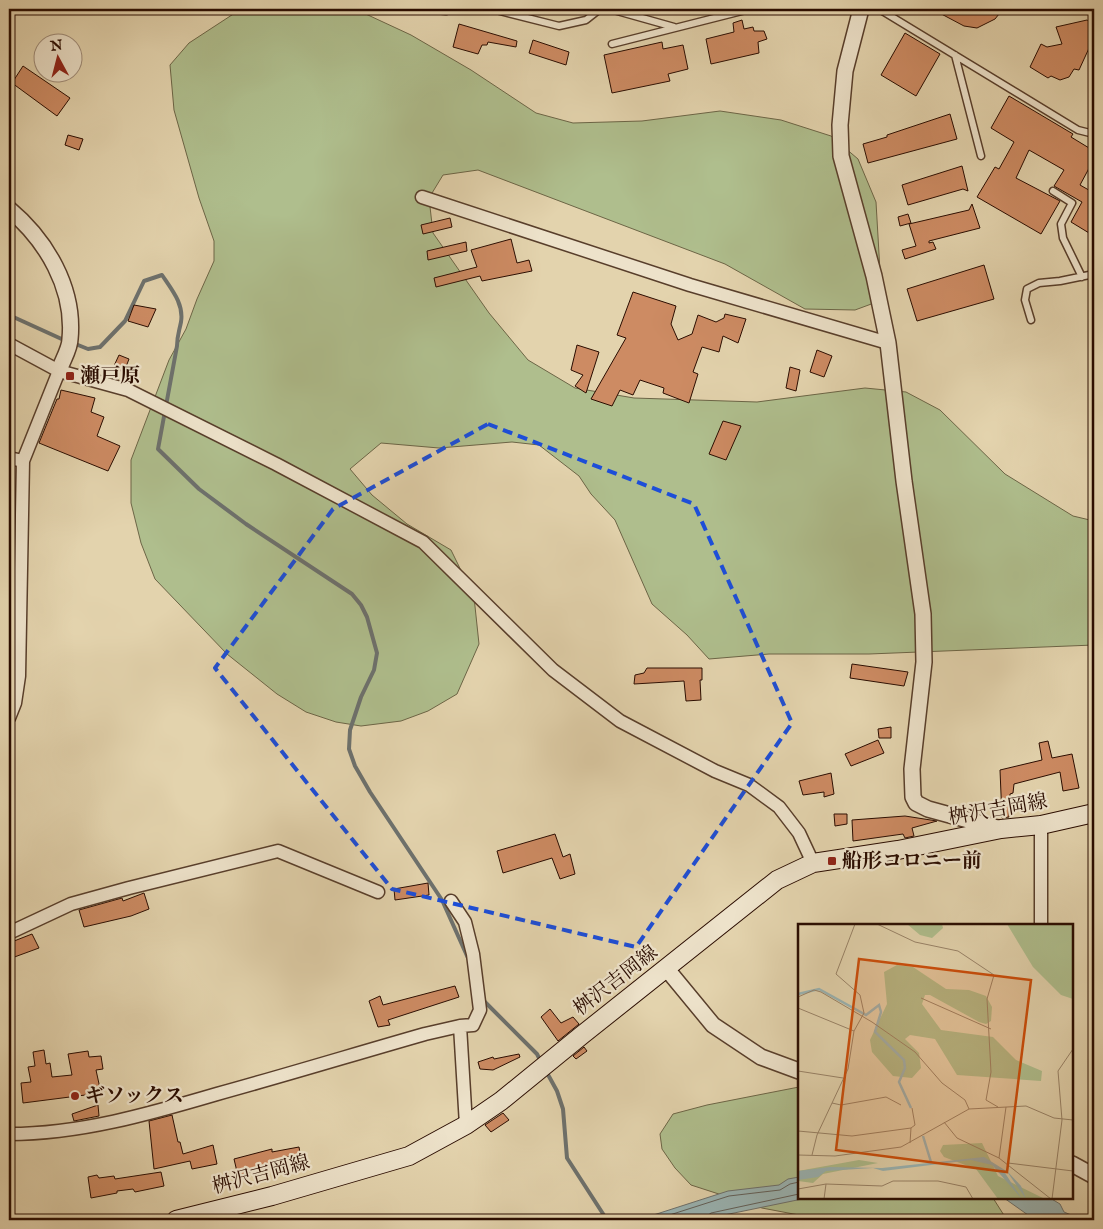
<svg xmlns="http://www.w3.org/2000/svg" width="1103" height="1229" viewBox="0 0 1103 1229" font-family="'IM FELL English','Noto Serif JP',serif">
<rect width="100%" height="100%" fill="#e3d3ad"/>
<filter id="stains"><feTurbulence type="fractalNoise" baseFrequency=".004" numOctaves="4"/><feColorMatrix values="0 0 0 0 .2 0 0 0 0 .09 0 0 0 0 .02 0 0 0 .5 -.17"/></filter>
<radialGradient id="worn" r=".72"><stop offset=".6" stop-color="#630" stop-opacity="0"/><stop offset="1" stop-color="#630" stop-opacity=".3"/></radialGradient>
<path fill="#afbe8d" stroke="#6c6546" d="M241,9H355L411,35L471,70L536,113L573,123L642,121L720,111L781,120L831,136L858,159L876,202L881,288L874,303L855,310L805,309L725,264L478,170L443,175L429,198L433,233L489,313L528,360L575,388L634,398L757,402L865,388L906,392L940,410L1005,474L1073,516L1094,521V645L869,654H769L709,659L687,635L652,604L615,520L591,494L579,476L539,445L512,442L439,448L381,443L350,469L372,495L407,524L451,550L474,597L479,644L457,694L428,711L401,721L361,726L336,722L306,712L277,694L227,654L155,579L141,543L131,503V460L169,360L186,329L197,299L214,261V241L199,198L174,110L170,65L189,43Z
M799,1087V1198H993L1007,1220H825L762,1208L691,1185L675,1168L662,1149L660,1134L673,1114L707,1105Z"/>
<path fill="#9ab5b5" stroke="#6d716d" d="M799,1177V1198H807L700,1220H638L728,1191L779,1185L788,1179Z
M1004,1198H1050L1060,1204L1064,1212L1083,1220H1035Z"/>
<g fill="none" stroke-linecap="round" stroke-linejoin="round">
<path stroke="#62605a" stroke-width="1" d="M654,1220L729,1196L780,1190L790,1184L799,1182
M706,1220L707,1216L711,1213L799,1194"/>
<path stroke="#6d716d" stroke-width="4" d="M9,315L66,341
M73,343L88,349L100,347L125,321L144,281L162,275C172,290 184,304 181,322C179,332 177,336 177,346L158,449L199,489L246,524L352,594L361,605L367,617L377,653L374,670L361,697L350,730L349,749L355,766L370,792L442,900L468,958
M483,1000L537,1054L541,1062
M546,1071L557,1091L563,1109L567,1158L607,1220"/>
</g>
<path fill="#cd8b63" stroke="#2a0c00" d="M932,9H1003L995,19L977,28L964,26Z
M742,20L744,29L753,27L754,31H764L767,39L758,42L759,53L711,64L706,39L734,32L733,23Z
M1087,20L1094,24V47L1090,46L1079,70L1074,69L1069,77L1060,80L1051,76L1048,78L1030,67L1041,44L1047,47L1062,44L1056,27Z
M459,24L517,41L516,47L488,42L487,45H482L478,54L453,47Z
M905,33L940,54L916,96L881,75Z
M533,40L569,52L566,65L529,53Z
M662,42L663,49L683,45L688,69L668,74L670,81L612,93L604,55Z
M23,66L70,98L57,116L12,83Z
M1009,96L1073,134L1071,137L1094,151V159L1080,185L1094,193V236L1071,222L1082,202L1054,186L1064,170L1029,150L1016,178L1060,201L1041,234L977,197L995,167L999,169L1014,142L991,128Z
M950,114L957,139L868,163L863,144L887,137V135Z
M68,135L83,139L79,150L65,145Z
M962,166L968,191L963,189L908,205L902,185Z
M972,204L980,228L929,241V243L933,242L936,249L905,259L902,250L916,246L909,224L969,210Z
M908,214L911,223L900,226L898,217Z
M450,218L452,227L423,234L421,225Z
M511,239L517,263L529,260L532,271L482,281L480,276L436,287L434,278L477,267L471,250Z
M466,242L467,251L428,260L427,251Z
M984,265L994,299L917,321L907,289Z
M633,292L676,306L671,324L678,340L692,334L698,315L716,322L724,318L725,314L746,319L738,343L723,336L719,352L702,347L693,372L698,374L689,403L663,393L664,388L640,380L633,395L620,390L612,406L591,399L626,338L617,335Z
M134,305L156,309L148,327L128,321Z
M577,345L599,352L586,393L575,386L583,375L571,370Z
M817,350L832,356L824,377L810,372Z
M119,355L129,359L124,372L113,368Z
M790,367L800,370L796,391L786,388Z
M61,390L95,398L91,412L104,417L97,436L120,446L108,471L39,443L57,399H59Z
M723,421L741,426L726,460L709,454Z
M852,664L908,672L904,686L850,678Z
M647,668H702V680H700L701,700L686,701L684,681L634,684L635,675L644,673Z
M891,727V738H879L878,729Z
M878,740L884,753L851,766L845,754Z
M1048,741L1052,758L1072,754L1079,788L1063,791L1060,772L1014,784L1013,793L1010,794L1009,817L1002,818L1000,770L1042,760L1039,743Z
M831,773L834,794L824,797V792L803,795L799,781Z
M834,814H847V824L835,826Z
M905,816L937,821L912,828L914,836L905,838L903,834L853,841L852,820Z
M555,834L563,857L570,854L575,874L560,879L552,858L503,873L497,851Z
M428,883L429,895L395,900L394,889Z
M144,893L149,909L131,916L84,927L79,910L122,898L123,901Z
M32,934L39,948L9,959V943Z
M455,986L459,997L388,1020L390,1025L378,1027L369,1001L380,996L383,1005Z
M550,1009L561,1023L573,1017L579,1024L558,1041L541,1017Z
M584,1047L587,1051L576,1059L573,1056Z
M44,1050L46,1064L50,1063L52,1077L72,1075L68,1054L88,1051L89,1057L101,1056L103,1069L96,1070L101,1093L23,1103L21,1083L31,1082L28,1067L35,1066L33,1052Z
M519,1054L520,1057L493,1070L480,1069L478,1062L493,1057L494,1059Z
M98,1105L99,1116L74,1121L72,1114Z
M503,1113L509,1120L491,1132L485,1125Z
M172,1115L178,1142H180L183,1154L213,1145L217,1164L192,1169L190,1161L154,1169L149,1121Z
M299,1147L300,1153L275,1161L276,1164L238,1176L234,1159L272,1149V1152Z
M161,1172L164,1186L135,1192L133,1189L117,1191V1193L91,1198L88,1177L97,1175L99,1178L114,1176L115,1179Z"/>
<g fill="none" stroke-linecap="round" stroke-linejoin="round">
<g stroke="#583e2b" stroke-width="9">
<path id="service" d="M426,9L446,11L451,9
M492,9L559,26L586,20L600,9
M610,9L674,27
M879,9L1078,130L1094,134
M612,44L750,9
M955,55L981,156
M1053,191L1072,203L1061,224L1063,238L1082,277
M1031,320L1025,300L1027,289L1039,283L1060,281L1094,274"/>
</g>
<g stroke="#583e2b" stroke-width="15">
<path id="minor" d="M422,197L690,285L888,343
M9,344L59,371L128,390L276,464L423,542L553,670L620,721L715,771L749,785L779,807L799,833L813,863
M9,458L23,461
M9,718L15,703L19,676L23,461L59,371
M1041,825V925
M451,901L465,922L473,954L480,1010L473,1025L460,1026
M9,933L71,904L129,888L278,851L378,892
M9,1134C80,1134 149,1114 217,1094C286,1075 355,1054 425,1034L460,1026L466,1125"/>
</g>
<g stroke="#583e2b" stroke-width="18">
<path id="tertiary" d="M861,9L845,71L840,125L841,156L874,276L888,343L904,481L923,614L924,662L912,769L913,797L916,803L928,809L1001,829
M9,209C46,240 75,288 70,339C70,349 62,361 59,371
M666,968L713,1025L761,1057L799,1071
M1072,1164L1094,1176"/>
</g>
<g stroke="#2a0c00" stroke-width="20">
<path id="secondary" d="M176,1220L272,1196L409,1156L466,1125L501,1101L582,1035L777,880L813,863L898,850L1001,829L1041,825L1094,813"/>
</g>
<use href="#service" stroke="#ede2ca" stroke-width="6"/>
<use href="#minor" stroke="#ede2ca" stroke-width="12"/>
<use href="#tertiary" stroke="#ede2ca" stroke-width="15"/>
<use href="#secondary" stroke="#ede2ca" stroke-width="18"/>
</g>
<path fill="none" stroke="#1d4ed8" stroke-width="4" stroke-dasharray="10 6" stroke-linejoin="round" d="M488,424L694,504L792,723L636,947L392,889L215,668L333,509Z"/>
<g fill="#8f2418" stroke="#ede2ca" stroke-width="2">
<rect x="65" y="371" width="10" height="10" rx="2.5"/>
<rect x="827" y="856" width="10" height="10" rx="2.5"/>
<circle cx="75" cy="1096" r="5"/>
</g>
<g text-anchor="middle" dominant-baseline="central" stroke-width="4.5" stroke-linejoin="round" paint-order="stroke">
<g font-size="20" font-weight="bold" fill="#2a0c00" stroke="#ede2ca" text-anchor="start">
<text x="80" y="376">瀬戸原</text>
<text x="842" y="861">船形コロニー前</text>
<text x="85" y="1096">ギソックス</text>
</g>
<g font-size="20" fill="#2a0c00" stroke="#ede2ca">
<text transform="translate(998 810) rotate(-10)">桝沢吉岡線</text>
<text transform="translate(616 981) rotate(-38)">桝沢吉岡線</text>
<text transform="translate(261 1175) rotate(-15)">桝沢吉岡線</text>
</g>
</g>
<g transform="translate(798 924)">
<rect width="275" height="275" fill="#e3d3ad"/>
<path d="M109,0H144L145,4L134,14L122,11ZM209,0H275V75L263,71L235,43ZM99,41L115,43L148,65L171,66L188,72L194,83L193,97L188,100L181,98L132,71H127L124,80L143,106L195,113L218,136L244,147L243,157L159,151L137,115L112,111L107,115L121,129L123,144L114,154L95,152L74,128L72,116L89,80L86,48ZM184,219L200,252L247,275H200L178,245L146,233L142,227L145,221ZM61,236L80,239L25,250L15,259L0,257V247Z" fill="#afbe8d"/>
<path d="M186,233L210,248L223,262L228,275L210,249H207L224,275L194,241L173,236L85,247L75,244L28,247L20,253L0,256V247L32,243L84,244Z" fill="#9ab5b5"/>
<path fill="none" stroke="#9ab5b5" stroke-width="2.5" d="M0,70L21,65L68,91L81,81L83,88L77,108L106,136L107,144L101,158L113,184M125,212L133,238"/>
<path fill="none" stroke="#998368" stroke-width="1" d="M79,0L117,18L160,27L196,51L189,75L193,148L188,176L200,183M0,73L16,66L23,68L74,98L117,128L144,159L167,176L171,185M123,74L193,105M0,84L56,107M0,147L45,154M34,179L43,181L88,173L103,181M146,198L159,214L201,234L253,275M113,204L117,201L114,184M0,207L54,212L113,204L112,219M0,231L37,232L103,223L171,185L228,182L256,194L275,196M14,231L19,211L50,145L56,107L66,89L62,71L38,50L57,0M201,234L208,183M210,239L275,247M0,265L28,260L84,262L95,257H140L168,263L175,275M26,275L28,260M254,275L264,196L260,147L275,125"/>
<path fill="#cc4d0a" fill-opacity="0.15" stroke="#cc4d0a" stroke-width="2.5" d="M61,35L233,56L209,248L38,226Z"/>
<rect width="275" height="275" fill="none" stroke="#2a0c00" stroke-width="2.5"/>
</g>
<rect width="1103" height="1229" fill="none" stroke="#e3d3ad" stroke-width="30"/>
<rect x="10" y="10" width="1083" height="1209" fill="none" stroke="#2a0c00" stroke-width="2.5"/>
<rect x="15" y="15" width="1073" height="1199" fill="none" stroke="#2a0c00"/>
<g transform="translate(58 58) rotate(353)"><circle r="24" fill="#ede2ca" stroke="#9f8c79"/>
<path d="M0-4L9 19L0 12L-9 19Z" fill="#8f2418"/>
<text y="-8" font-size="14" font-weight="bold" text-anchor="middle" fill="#2a0c00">N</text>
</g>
<rect width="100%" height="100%" filter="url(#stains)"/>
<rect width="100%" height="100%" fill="url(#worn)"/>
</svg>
